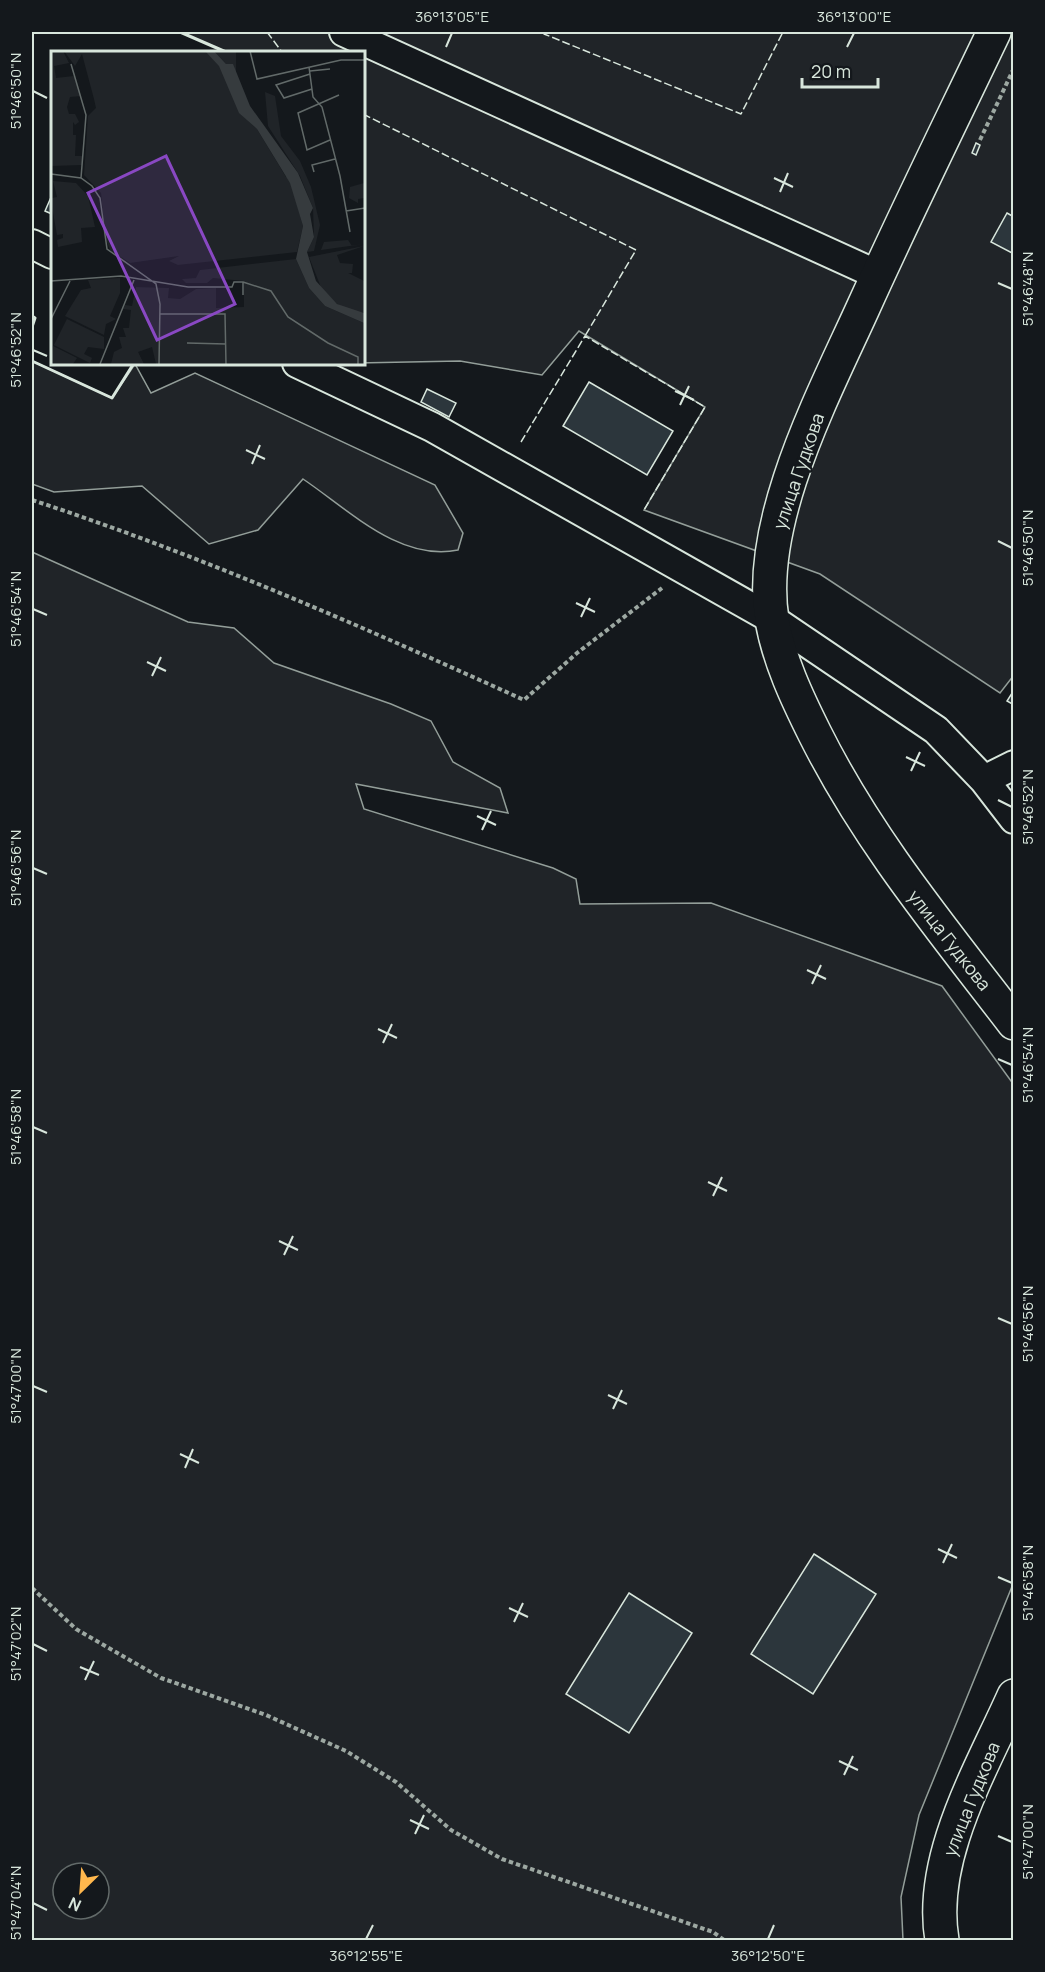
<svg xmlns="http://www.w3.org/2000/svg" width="1045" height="1972" viewBox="0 0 1045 1972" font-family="Manrope,sans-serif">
<rect width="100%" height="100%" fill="#14181c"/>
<path fill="#202428" stroke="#939e99" stroke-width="1.5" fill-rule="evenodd" d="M180,32H1013L1014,675L1000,693L820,574L644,510L705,407L579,331L542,375L460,361L357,363H363V52H226Z
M32,361L112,398L135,364L151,393L195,373L435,485L463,533L458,550C400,562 349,510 303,479L258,530L209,544L142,486L54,492L32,484Z
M32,552L188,622L234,628L274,663L391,704L431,721L453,762L500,788L508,813L356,784L364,809L553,868L576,879L580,904L711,903L942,986L1014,1085L1013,1584L919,1815L901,1897L903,1940H32ZM63,1873H99V1909H63Z"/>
<path fill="#2c363c" stroke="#d8e6dc" stroke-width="1.5" d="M976,143L980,145L976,155L972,153Z
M52,195V214L45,211Z
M1007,213L1014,217V254L991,242Z
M589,382L673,431L647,475L563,426Z
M427,389L456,403L449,417L421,402Z
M1014,690V705L1007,701Z
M814,1554L876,1594L813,1694L751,1654Z
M629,1593L692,1633L629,1733L566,1694Z"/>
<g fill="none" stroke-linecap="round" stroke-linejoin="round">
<g stroke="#d8e6dc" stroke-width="32">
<path id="minor" d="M344,32L878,275
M32,244L52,254
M297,363L432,427L772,619L936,730L984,780L1014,819
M984,780L1014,765"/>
</g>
<g stroke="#d8e6dc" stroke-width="36">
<path id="major" d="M994,32C950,124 905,215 863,308C823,396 756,522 772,620C779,660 797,698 815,734C868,840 942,929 1014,1023
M942,1940C928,1858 981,1770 1014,1696"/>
</g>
<path stroke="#9da8a2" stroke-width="4" stroke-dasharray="4.5 3" stroke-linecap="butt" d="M980,140L1014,68
M32,500C200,555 363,627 524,700L577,653L662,588
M32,1588L76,1629L161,1678L266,1715L346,1751L396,1782L451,1830L502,1859L713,1932L724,1940"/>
<use href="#minor" stroke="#14181c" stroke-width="28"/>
<use href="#major" stroke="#14181c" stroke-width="33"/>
<path stroke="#d8e6dc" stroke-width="1.5" stroke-dasharray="8 3" stroke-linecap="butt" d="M267,32L282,52
M545,32L544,34L741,114L783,32
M363,114L636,250L585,336
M521,442L585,336L705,407L644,510"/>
<path stroke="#d8e6dc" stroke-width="3" d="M180,32L226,52
M32,316L35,318L32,327
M32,361L112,398L134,363"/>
</g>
<path fill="none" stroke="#d8e6dc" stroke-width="2" d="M446,47L452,33M847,47L854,33M33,91L47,98M774,178L793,187M780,192L788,173M998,283L1012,289M33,350L47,356M675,391L694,400M680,405L689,386M246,450L265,459M252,464L260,445M998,541L1012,548M576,603L595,612M33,609L47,615M581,617L590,598M147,662L166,671M152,676L161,657M906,757L925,766M911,771L920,752M998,800L1012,807M477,816L496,825M482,830L491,811M33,868L47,874M807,970L826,979M812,984L821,965M378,1029L397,1038M383,1043L392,1024M998,1059L1012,1065M33,1127L47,1133M708,1182L727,1191M713,1196L722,1177M279,1241L298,1250M284,1255L293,1236M998,1318L1012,1324M33,1386L47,1392M608,1395L627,1404M613,1409L622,1390M180,1454L199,1463M185,1468L193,1449M938,1549L957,1558M943,1563L952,1544M998,1577L1012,1583M509,1608L528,1617M514,1622L523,1603M33,1644L47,1651M80,1667L99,1675M85,1680L94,1661M839,1761L858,1770M844,1775L853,1756M410,1820L429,1829M415,1834L424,1815M998,1836L1012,1842M33,1903L47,1910M366,1939L373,1925M768,1939L774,1925"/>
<g text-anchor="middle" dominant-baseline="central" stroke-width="4.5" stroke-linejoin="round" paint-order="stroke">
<g font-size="18" fill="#d8e6dc" stroke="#14181c">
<text transform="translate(798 471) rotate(-71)">улица Гудкова</text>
<text transform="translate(950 940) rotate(52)">улица Гудкова</text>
<text transform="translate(971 1799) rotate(-68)">улица Гудкова</text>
</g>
</g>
<g transform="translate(51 51)">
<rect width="314" height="314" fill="#14181c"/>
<path d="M0,0H12L18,12L3,15L5,27L23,25L30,45L19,46L16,56L18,63H24L28,71L24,74L22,71V84H25L24,105H32L31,114L0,115ZM13,0H154L173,18L189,62L206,78L235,126L238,124L252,175L246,201L127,214L118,210L128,205L79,212L59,199L54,186L50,142L33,124L37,65L45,57L43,48L31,3L24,15ZM163,0H185V22L175,13ZM214,41L224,45L230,85L249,110L260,136L269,174L263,200L256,201L263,186L262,157L249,125L217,75ZM2,130L25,132L37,145L44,176L30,177L31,191L7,196L6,189L12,187V183L6,184L1,156V147L6,146ZM313,132V147L307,148V152L298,147L299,136ZM297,189L301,195L313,193L270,199L273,191ZM313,195L286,204L289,212L302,213L301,222H297L313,230V262L294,258L273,244L258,206ZM245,208L258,237L274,255L313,272V313H105L101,296L87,301L93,313H60L63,301L71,297L68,286H75L72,277H78L80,259L72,258L74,254L81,255L85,236L118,237L117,247L129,248L145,238L165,237V257L193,256V230L162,227L156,232H135L131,228L145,227L149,219ZM69,227V242L59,265L65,268L55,273L53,284L14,265L30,239L40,237L37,229ZM16,268L53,286V298L37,296L33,303L41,307L39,312L3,294ZM2,295L26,307L22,313H0Z" fill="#202428"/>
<path d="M154,0H163L175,13H182L199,55L247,122L262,157L259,163L263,186L256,201L265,230L286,253L313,262V272L274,255L258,237L245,208L252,175L239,132L206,78L188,62L168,15Z" fill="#363b3e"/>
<path fill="none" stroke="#626a69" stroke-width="1.5" d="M199,0L206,28L290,9H314M20,13L35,64L30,127M258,16L262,46L271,56L289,125L299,181M259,20L279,18M259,23L225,34L233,47L261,38M279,89L256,99L247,62L288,44M263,121L261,114L284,108M0,123L30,127L41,135L49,147L56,198L105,233L109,253L108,313M295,160L314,157M0,230L70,225L137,236H181L183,231H192V244M192,231L220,240L237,266L277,292L307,306V313M109,263H174L175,313M0,268L19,230M136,292L175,293M49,313L83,229"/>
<path fill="#8948c3" fill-opacity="0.15" stroke="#8948c3" stroke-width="3" d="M115,105L184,253L106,289L37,142Z"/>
<rect width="314" height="314" fill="none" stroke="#d8e6dc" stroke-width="3"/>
</g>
<rect width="1045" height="1972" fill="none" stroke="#14181c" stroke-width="66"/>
<g transform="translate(81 1891) rotate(205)"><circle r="28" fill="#14181c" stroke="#626a69" stroke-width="1.5"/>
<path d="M0-4.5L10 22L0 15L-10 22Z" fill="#ffb74d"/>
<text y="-9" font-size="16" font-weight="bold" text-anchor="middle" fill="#d8e6dc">N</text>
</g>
<path d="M802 78v9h76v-9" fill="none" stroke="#d8e6dc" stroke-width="3"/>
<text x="811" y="78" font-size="18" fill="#d8e6dc" stroke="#14181c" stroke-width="4.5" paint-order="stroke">20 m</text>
<rect x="33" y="33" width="979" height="1906" fill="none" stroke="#d8e6dc" stroke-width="2"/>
<g font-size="15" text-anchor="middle" fill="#d8e6dc">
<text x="452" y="22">36°13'05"E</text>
<text x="854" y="22">36°13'00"E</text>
<text transform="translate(16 91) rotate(-90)" y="5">51°46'50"N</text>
<text transform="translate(1028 289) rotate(-90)" y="5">51°46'48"N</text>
<text transform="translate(16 350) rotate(-90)" y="5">51°46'52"N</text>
<text transform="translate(1028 548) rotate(-90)" y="5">51°46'50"N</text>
<text transform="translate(16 609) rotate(-90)" y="5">51°46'54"N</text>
<text transform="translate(1028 807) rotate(-90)" y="5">51°46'52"N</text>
<text transform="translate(16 868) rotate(-90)" y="5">51°46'56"N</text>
<text transform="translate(1028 1065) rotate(-90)" y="5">51°46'54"N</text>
<text transform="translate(16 1127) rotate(-90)" y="5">51°46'58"N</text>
<text transform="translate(1028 1324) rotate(-90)" y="5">51°46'56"N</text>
<text transform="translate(16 1386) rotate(-90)" y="5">51°47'00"N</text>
<text transform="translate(1028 1583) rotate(-90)" y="5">51°46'58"N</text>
<text transform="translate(16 1644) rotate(-90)" y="5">51°47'02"N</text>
<text transform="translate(1028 1842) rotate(-90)" y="5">51°47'00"N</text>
<text transform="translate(16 1903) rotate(-90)" y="5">51°47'04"N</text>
<text x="366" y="1961">36°12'55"E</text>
<text x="768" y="1961">36°12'50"E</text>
</g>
</svg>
